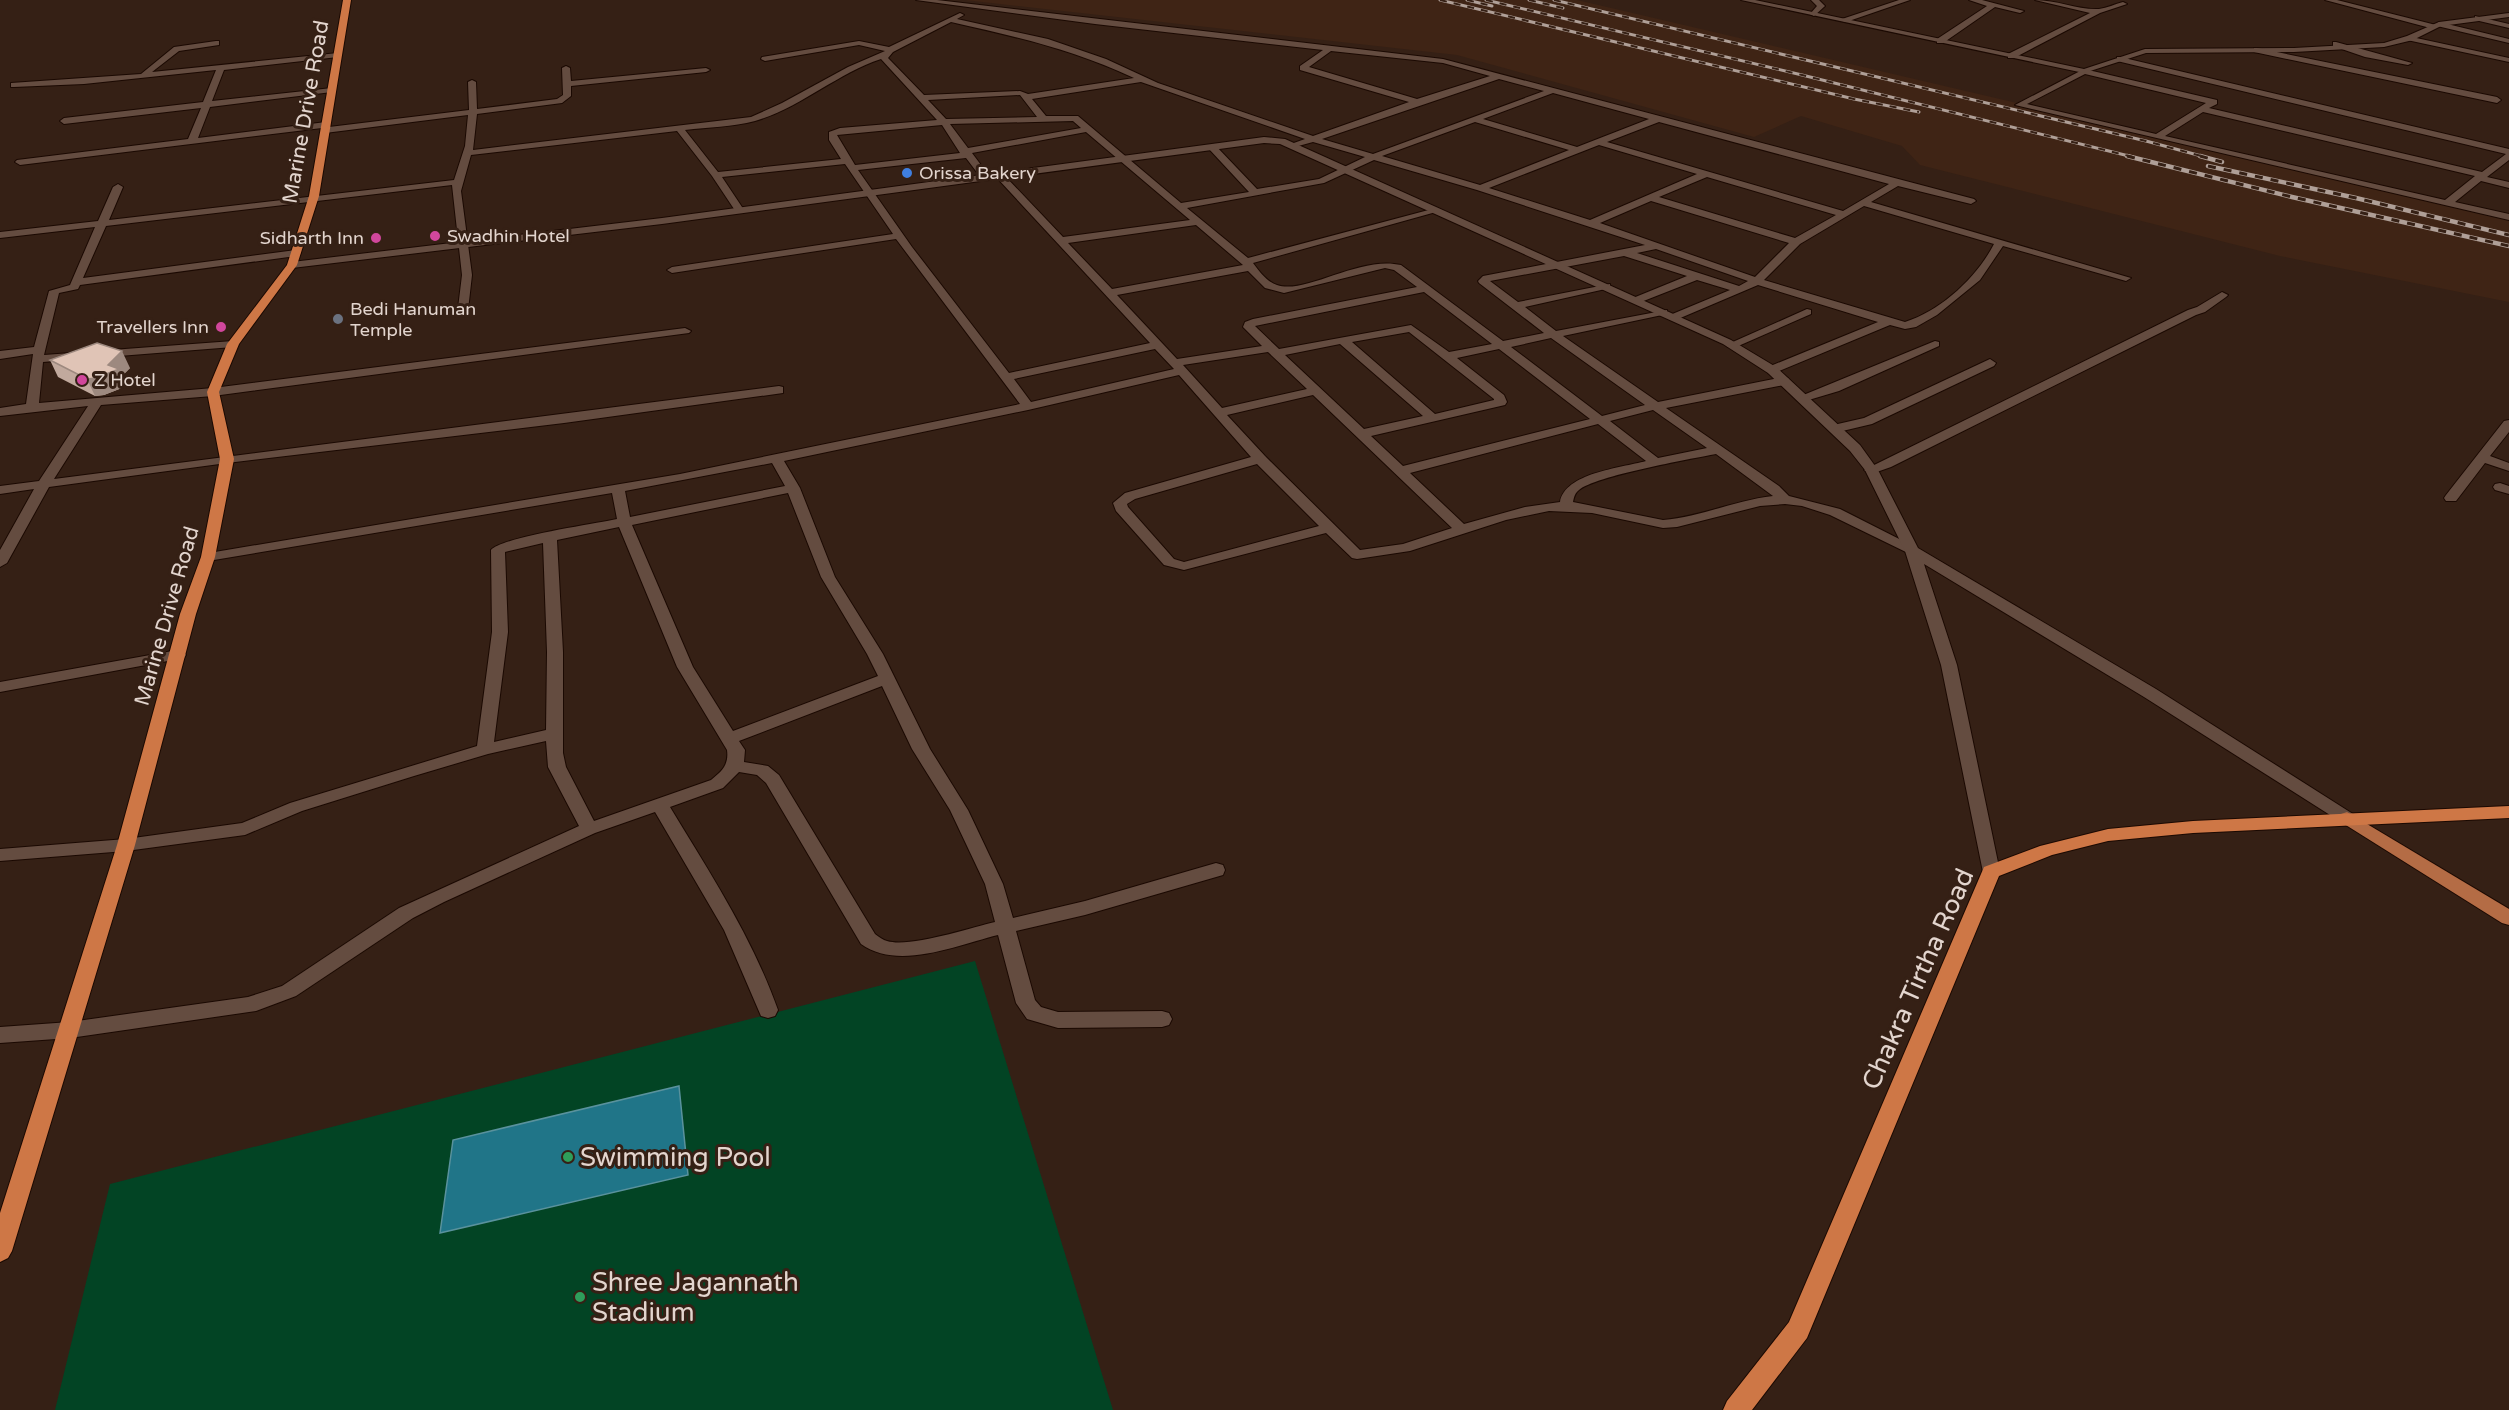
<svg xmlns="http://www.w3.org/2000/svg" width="2509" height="1410" viewBox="0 0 2509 1410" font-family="'Varela Round',sans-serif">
<rect width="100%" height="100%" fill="#352015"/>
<path fill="#3f2415" d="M965,0H1577L2509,218V302L2280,256L1920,165L1902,146L1801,116L1754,137L1457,55Z"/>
<path fill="#024424" d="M975,961L1113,1410H55L110,1184Z"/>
<path fill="#207588" stroke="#5a929d" stroke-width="1.5" d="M679,1086L688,1175L440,1233L453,1140Z"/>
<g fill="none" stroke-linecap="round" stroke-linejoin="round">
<g stroke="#1b0902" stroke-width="2">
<path id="minor" d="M916,0H937L1443,59L1974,199L1976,201L1971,204L1898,186L1871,202L2131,278L2126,281L2003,246L1980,280L1937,315L1916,327L1905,329L1890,325L1772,374L1768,373V367L1878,322L1758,285L1678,319H1670V315L1730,290L1697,280L1641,302H1633V298L1687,276L1624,256L1490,281L1518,302L1610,284V288L1525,307L1556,331L1667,310V314L1563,336L1658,402L1784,377L1788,378L1790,381L1784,385L1666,408L1779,486L1789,496L1840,509L1917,548L1919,551L1917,554L1912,555L1830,515L1802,506L1785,504L1760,506L1677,527L1663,528L1592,513L1549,511L1506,520L1410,551L1357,559L1352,558L1326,533L1184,570L1164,565L1116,511L1113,503L1125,493L1251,457L1179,375L1028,410L784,461L800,488L835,577L883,654L930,749L968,810L1003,884L1013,918L1085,901L1216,863L1223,865L1225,870L1223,875L1085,915L1016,931L1035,1000L1041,1007L1058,1012L1162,1011L1169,1013L1172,1019L1169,1025L1162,1027L1058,1028L1027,1019L1016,1003L998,935C958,945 898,971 861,944L766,783L757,775L739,772L723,788L670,807C710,873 752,937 778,1010L775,1016L768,1018L761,1016L724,930L655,812L595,833L444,902L413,918L296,996L256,1011L70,1038L0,1043V1027L70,1022L248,997L282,986L399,908L579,826L548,767L546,741L488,754L414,776L302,811L245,835L126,851L0,861V849L126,839L242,823L290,803L477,746L492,632L491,550C502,537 594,524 617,519L612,493L208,561L201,557L203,554L680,474L1020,404L896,239L672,273L667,270L672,267L893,234L845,164L722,177L744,210L739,213L736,212L712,176L677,131L471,155L461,191L472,275L468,310L464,311L458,308L462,275L452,185L106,226L83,278L296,250L301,253L296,256L80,285L78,289L59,293L44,355L233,341L239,344L233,347L43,362L39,403L213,388L685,328L691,331L689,333L213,396L101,405L54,479L779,386L783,387V393L564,423L227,463L49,487L7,563L0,567V550L34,489L0,494V486L39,481L88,406L0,416V408L26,404L33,354L0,359V351L34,347L49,291L70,285L95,227L0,238V232L98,221L113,187L118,184L123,187L109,220L454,180L465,146L468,115L325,133L321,130L322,128L20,165L15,162L17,160L188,139L201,108L64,124L60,121L64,118L203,102L216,70L84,84L14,87H11V83L141,74L174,47L216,41H219V45L179,51L152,72L338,53L342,55L338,57L224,70L212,101L332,88L336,90L332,92L210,107L198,138L326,122L330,125L329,127L469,110L468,82L472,80L476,82L477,109L557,99L563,95L562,68L566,66L570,68L571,81L706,68L710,70L706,72L571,86V96L562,103L477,114L473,150L751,117L782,103L848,67L885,51L859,45L765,61L761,59L762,57L859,41L889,47L960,13L964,15L957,19L1048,39L1106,59L1158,83L1313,136L1409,102L1300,70V66L1323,50L1095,24ZM951,22C1017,37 1072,49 1134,78L1028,94L1020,91L924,95L888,58L893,52ZM1331,51L1443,63L1490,76L1417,99L1309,67ZM881,59L937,120L840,128L829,132V140L841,159L718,172L685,130C708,127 733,127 755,121C800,108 836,74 881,59ZM1499,79L1544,91L1373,154L1322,139ZM1141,82L1305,139L1291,144V148L1313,142L1365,157L1319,179L1257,189L1215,145H1209V149L1249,192L1181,203L1078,116H1046L1032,99ZM1553,93L1649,119L1577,147L1483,119ZM1020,95L1037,117L946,119L928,100ZM1073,121L1081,128L968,148L950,124ZM1475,122L1569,150L1480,185L1382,156ZM1659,122L1889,184L1843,211L1607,142ZM942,125L960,153L855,165L837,135ZM1086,132L1190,220L1063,237L1004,175H998V179L1150,343L1009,373L912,247L858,170L966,158L982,179L985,180L990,177L972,153ZM1599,145L1697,174L1590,220L1489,188ZM1374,160L1477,190L1645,245L1483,276L1478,281L1479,283L1544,333L1503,341L1401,265C1360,255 1305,295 1277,285C1267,282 1259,271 1253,263L1436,212V208L1248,258L1187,208L1324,183ZM1707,177L1836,215L1795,238L1659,197ZM1651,201L1789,243L1755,277L1600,223ZM1864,206L1994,244C1977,277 1942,310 1905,322L1764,280L1800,244ZM1196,225L1243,265L1112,289L1068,243ZM1656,249L1748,281L1739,286L1637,253ZM1385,268L1394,270L1417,287L1253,319L1245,322L1243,327L1262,346L1177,359L1117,295L1248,271L1265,288L1284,293ZM1424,292L1492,344L1449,352L1411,325L1279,349L1255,326ZM1409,332L1494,399V400L1435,414L1352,342ZM1551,338L1645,405L1602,416L1511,347ZM1340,344L1423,416L1364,429L1285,355ZM1155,349L1174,369L1031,402L1014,379ZM1499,349L1590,419L1403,466L1371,436L1505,405L1507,402L1504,395L1457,358ZM1268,352L1307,389L1222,408L1183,365ZM1313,395L1452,528L1403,544L1360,550L1265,456L1227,415ZM1653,410L1707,448L1658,458L1610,421ZM1598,424L1646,461C1620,468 1565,473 1560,502L1525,507L1464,524L1410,473ZM1716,454L1773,496C1736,500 1700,517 1663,520L1573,502C1574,497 1575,493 1579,490C1595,476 1690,459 1716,454ZM772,463L785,486L630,517L625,491ZM1257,464L1319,526L1184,562L1174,559L1128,507L1127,504L1135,499ZM788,493L821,577L867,654L878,676L733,731L693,667L632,525ZM619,527L677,667L727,750C729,765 722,771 711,780L594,821L566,767L563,753V652L557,540ZM543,543L547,652L546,730L494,742L508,632L505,552ZM882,686L912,749L950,810L985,884L995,922C970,928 909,948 887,941C883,940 879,937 875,934L779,775L768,766L744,762L745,750L739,741Z
M1811,0H1819L1825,6L1814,16L1810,14L1817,6Z
M1899,0H1910L1846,22L1839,20Z
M1969,0H1982L2024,11L2020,13L1995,7L1943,43H1937V39L1987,6Z
M2035,0C2057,0 2078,10 2099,9C2107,8 2115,4 2123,2L2127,4L2100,13L2014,58H2008V54L2090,13Z
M2325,0H2337L2436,25L2439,22L2509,39V43L2437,26L2434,29Z
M2475,16L2509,24V28L2475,20Z
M2407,36L2509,58V62L2407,40Z
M2336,42L2412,63L2408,65L2365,57L2333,46V42Z
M2257,48L2497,97L2501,100L2497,103L2254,52V48Z
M2120,57L2509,149V160L2487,177L2509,182V188L2481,181L2455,202L2509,214V220L2015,105L2084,69L2217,100V104L2209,108L2482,172L2506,154L2117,61V57ZM2085,74L2206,103L2156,134L2027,104ZM2203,112L2475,176L2445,200L2165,136Z
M2222,292L2228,295L2226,297L2205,312L2196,315L1891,467L1871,474L1864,470L2188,310L2197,307Z
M1807,309L1811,310V314L1736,347H1728L1726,345Z
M1935,341L1939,342V346L1839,391L1802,402L1796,398Z
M1990,359L1996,363L1994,366L1872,424L1834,433L1828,429L1829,426L1864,418Z
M2509,420V432L2490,456L2509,463V471L2485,463L2456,501H2446L2444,498L2446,495L2504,421Z
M2500,483L2509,486V494L2495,490L2493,487L2495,484Z
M178,650L184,652L186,655L184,658L0,692V682Z"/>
</g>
<g stroke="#1b0902" stroke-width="2">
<path id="secondary" d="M1741,0H1755L2084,69L2145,49L2294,48L2384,43L2407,36L2439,22L2509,13V17L2441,26L2413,40L2384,47L2294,52L2146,53L2084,73Z
M1264,137L1285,139L1731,340L1776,367L1860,445L1878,470L1918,548L2156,689L2353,814L2356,818L2353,822H2341L2144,697L1924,564L1957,665L2000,872L1998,877L1991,879L1984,877L1941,665L1905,551L1865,470L1850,451L1768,373L1723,344L1280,144L1264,143L662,224L292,268L287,265L292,262L662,218Z"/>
</g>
<g stroke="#1b0902" stroke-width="2">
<path id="primary" d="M2347,812L2509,909V925L2502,923L2341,822L2338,818L2341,814Z"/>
</g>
<g stroke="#1b0902" stroke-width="2">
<path id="trunk" d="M343,0H351L319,196L297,265L239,344L219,392L234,459L215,557L196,614L135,845L12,1251L8,1258L0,1262V1213L117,845L180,614L201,557L220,459L207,392L227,344L287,265L309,196Z
M2509,806V818L2193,833L2108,841L2052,855L1999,876L1807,1338L1752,1410H1723L1727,1401L1789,1322L1984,867L2040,846L2108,829L2193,821Z"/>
</g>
<use href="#minor" fill="#644c40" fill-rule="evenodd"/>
<use href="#secondary" fill="#644c40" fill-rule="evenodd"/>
<use href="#primary" fill="#b46c45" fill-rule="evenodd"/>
<use href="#trunk" fill="#ce7746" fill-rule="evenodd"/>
<g stroke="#af9f97" stroke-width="3">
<path id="rail-far1" d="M1440,0L1854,99L1919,112
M1467,0L1492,6
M1486,0L1802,75L2133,157
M1529,0L1563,8
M1554,0L2146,141L2205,157"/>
</g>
<g stroke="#af9f97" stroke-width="4.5">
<path id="rail" d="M2127,156L2292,197L2509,246
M2200,156L2222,162
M2208,166L2356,198L2509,235"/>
</g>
<use href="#rail-far1" stroke="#352015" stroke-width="2" stroke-dasharray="7" stroke-linecap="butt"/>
<use href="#rail" stroke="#352015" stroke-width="3" stroke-dasharray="8" stroke-linecap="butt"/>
</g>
<path fill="#c1a99d" d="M50,360L130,368L122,376L127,386L104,395L95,396L58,377Z"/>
<path fill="#9d897f" d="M122,351L130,368L122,376L127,386L104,395L95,396L87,379L108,365Z"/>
<path fill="#e0c4b6" stroke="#9d897f" stroke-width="1.5" d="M97,343L122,351L108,365L119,369L96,378L87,379L50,360Z"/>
<circle fill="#3f7fe0" stroke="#352015" stroke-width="2" cx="907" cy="173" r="6"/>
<g fill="#d1479c" stroke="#352015" stroke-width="2">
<circle cx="435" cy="236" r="6"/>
<circle cx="376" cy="238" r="6"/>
<circle cx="221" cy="327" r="6"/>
<circle cx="82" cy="380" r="6"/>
</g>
<circle fill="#6b7280" stroke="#352015" stroke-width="2" cx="338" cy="319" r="6"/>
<g fill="#2e9e5b" stroke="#352015" stroke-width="2">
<circle cx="568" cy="1157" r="6"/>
<circle cx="580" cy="1297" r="6"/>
</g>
<g text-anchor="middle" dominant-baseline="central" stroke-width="6" stroke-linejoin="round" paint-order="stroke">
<g font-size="18" fill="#e3d5ce" stroke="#352015" text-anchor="start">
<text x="919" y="173">Orissa Bakery</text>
<text x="447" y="236">Swadhin Hotel</text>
<text x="364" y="238" text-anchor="end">Sidharth Inn</text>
<text x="350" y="309">Bedi Hanuman<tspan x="350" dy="21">Temple</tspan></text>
<text x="209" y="327" text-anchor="end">Travellers Inn</text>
<text x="94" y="380">Z Hotel</text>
</g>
<g font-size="21" fill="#e3d5ce" stroke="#352015">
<text transform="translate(306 112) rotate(-80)">Marine Drive Road</text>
<text transform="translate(167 616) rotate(-74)">Marine Drive Road</text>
</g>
<g font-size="26" fill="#e3d5ce" stroke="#352015">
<text transform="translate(1918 979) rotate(-66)">Chakra Tirtha Road</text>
</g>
<g font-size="26" fill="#e3d5ce" stroke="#352015" text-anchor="start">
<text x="580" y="1157">Swimming Pool</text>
<text x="592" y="1282">Shree Jagannath<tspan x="592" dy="30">Stadium</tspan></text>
</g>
</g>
</svg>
